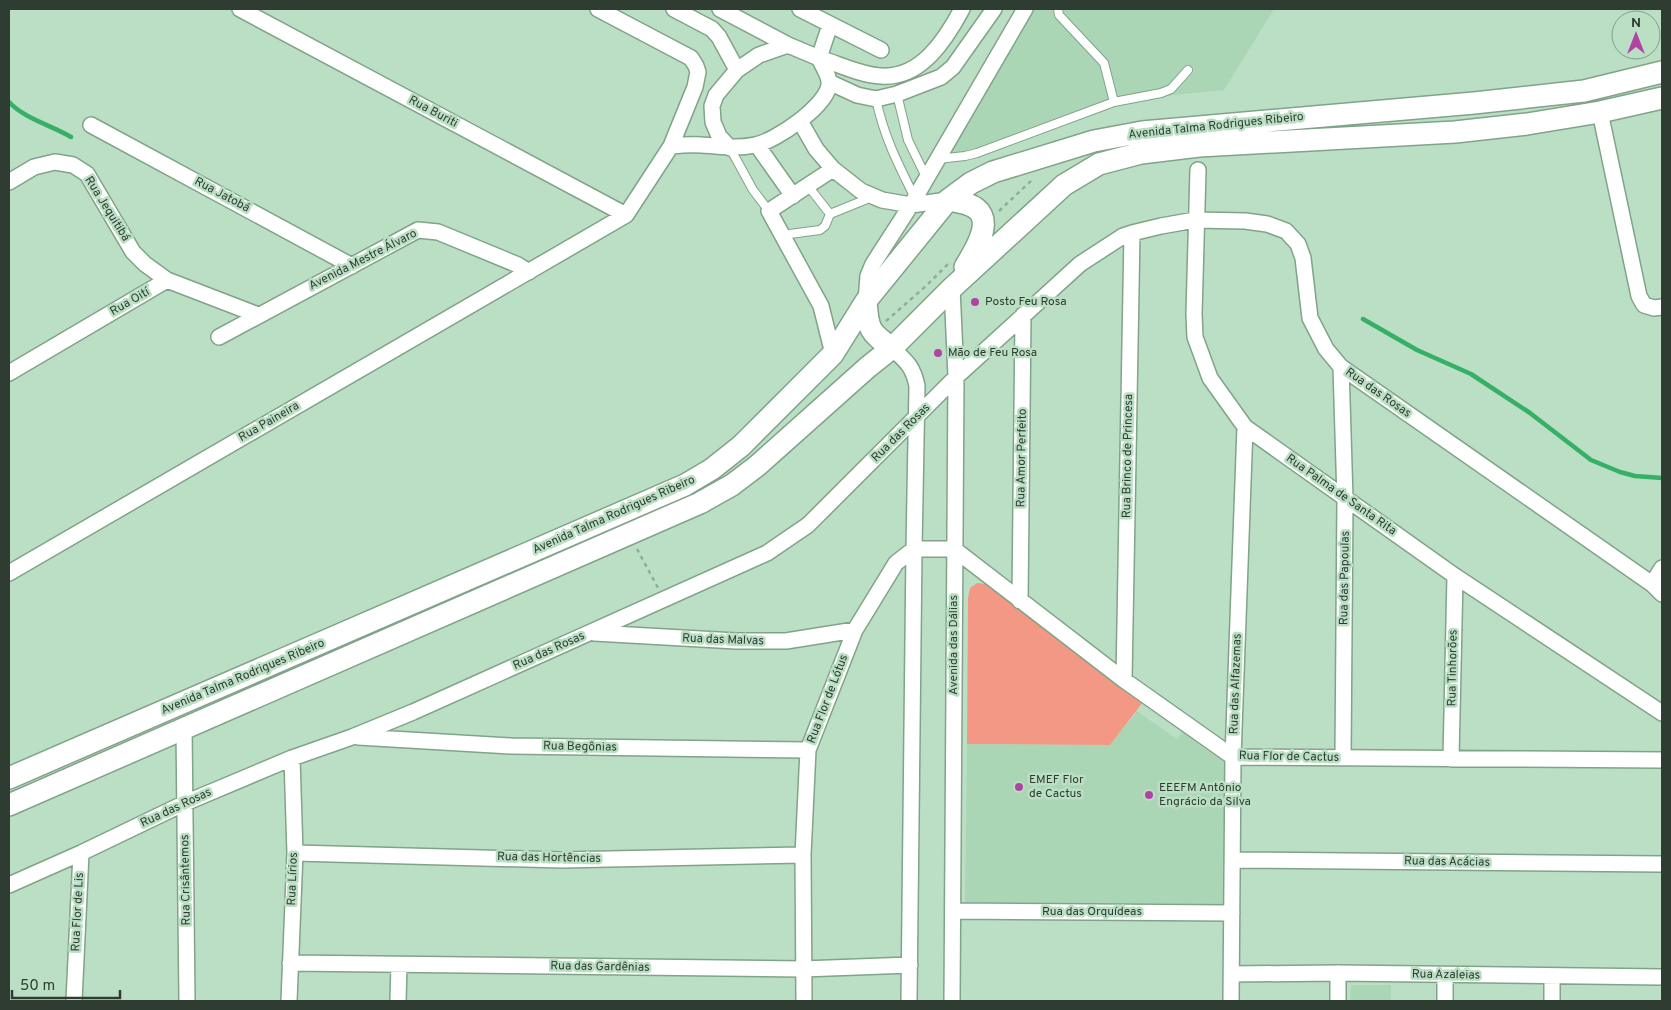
<svg xmlns="http://www.w3.org/2000/svg" width="1671" height="1010" viewBox="0 0 1671 1010" font-family="Overpass,sans-serif">
<rect width="100%" height="100%" fill="#bbdfc4"/>
<path fill="#abd6b6" d="M1029,9H1274L1224,90L1125,100L955,162L946,151Z
M1137,711L1177,739L1182,732L1225,763L1224,904L965,902L967,744L1110,745Z
M1351,985H1391V1001H1350Z"/>
<path fill="#f39885" d="M977,583L986,584L1143,702L1110,745L967,744L968,598L970,588Z"/>
<g fill="none" stroke-linecap="round" stroke-linejoin="round">
<path stroke="#35b066" stroke-width="4.5" d="M9,102C25,119 51,125 71,137
M1363,319L1417,350L1471,374L1530,413L1591,460L1620,472L1635,476L1662,478"/>
<g stroke="#81a389" stroke-width="10">
<path id="service" d="M1058,9L1059,15L1104,63L1114,102
M897,94L908,140L926,177
M876,99C884,137 898,164 915,198
M730,148L753,190L769,211
M938,159L965,156L977,153L1114,102L1161,93L1171,89L1188,70
M808,186L830,214
M782,235L820,230L825,226L830,214L872,197"/>
</g>
<g stroke="#81a389" stroke-width="18">
<path id="minor" d="M240,9L626,215
M674,9L712,29L719,37L737,70
M800,9L881,50
M830,25L819,58C839,64 860,75 881,76C921,79 946,39 962,9
M829,82L857,95L876,99L897,94L941,77L953,67L994,9
M1600,112L1639,296L1644,305L1654,308L1662,307
M800,121L816,149L833,169
M91,125L352,266
M757,145L793,196
M671,146C681,145 691,144 702,145C721,146 736,149 755,145C774,142 831,104 829,82C829,75 822,65 819,58L788,45L720,9
M730,148L719,136L713,122L712,106L716,95L737,70L759,55L788,45
M1198,170L1194,314L1195,337L1210,378L1245,427L1455,576L1662,713
M9,182L34,167L55,162L73,165L87,174L133,252L145,264L167,280
M952,288L956,377L952,1001
M866,301L868,276L873,264L911,205L1025,9
M219,337L418,230L438,232L518,265L529,272
M892,348C906,361 913,366 917,386L914,549L909,1001
M833,354L821,306L769,211L833,169L861,191L882,200L911,205L948,200
M1341,367L1345,499L1343,758
M9,373L167,280L258,315
M954,549L1124,680L1233,757L1662,760
M9,573L626,215L671,146L695,87L698,72L696,66L691,58L598,9
M1652,584L1662,568
M1020,601L1023,315
M594,633L736,641H786L855,630
M1124,680L1132,233
M184,728L187,1001
M358,737L511,746L808,750
M1451,759L1455,576
M295,853L562,860L803,855
M1232,860L1662,864
M9,885L81,853L185,803L292,758L352,737L413,712L767,553L808,525L956,377L1080,264L1123,236L1132,233L1161,226L1195,220L1245,221L1267,224L1286,231L1298,244L1303,258L1310,318L1326,349L1341,367L1652,584L1662,594
M953,911L1232,913
M290,963L803,969L910,965
M1231,974L1338,973L1662,977
M1552,977V1001
M74,1001L81,853
M289,1001L295,853L292,758
M398,1001L399,965
M804,1001L803,855L808,750L855,630L896,563L914,549H954
M1231,1001L1233,757L1245,427
M1338,1001V973
M1445,1001V976"/>
</g>
<g stroke="#81a389" stroke-width="24">
<path id="secondary" d="M948,200C954,201 961,202 967,204C999,214 976,249 965,267
M866,301C868,329 869,332 892,348
M9,778L685,485L712,469L741,446L833,354L866,301L948,200L971,183L993,172L1094,141L1142,132L1474,103L1584,91L1662,72
M9,805L700,503L732,485L757,466L868,367L892,348L952,288L1064,185L1099,164L1141,153L1199,146L1455,132L1527,124L1600,112L1662,98"/>
</g>
<path stroke="#90ad97" stroke-width="2.5" stroke-dasharray="4 4" stroke-linecap="butt" d="M999,211L1033,179
M886,321L926,286L948,264
M637,549L658,588"/>
<use href="#service" stroke="#fff" stroke-width="8"/>
<use href="#minor" stroke="#fff" stroke-width="15"/>
<use href="#secondary" stroke="#fff" stroke-width="21"/>
</g>
<g fill="#b144a3" stroke="#bbdfc4" stroke-width="2">
<circle cx="975" cy="302" r="5"/>
<circle cx="938" cy="353" r="5"/>
<circle cx="1019" cy="787" r="5"/>
<circle cx="1149" cy="795" r="5"/>
</g>
<g text-anchor="middle" dominant-baseline="central" stroke-width="5" stroke-linejoin="round" paint-order="stroke">
<g font-size="12" fill="#2e3c31" stroke="#bbdfc4">
<text transform="translate(433 112) rotate(28)">Rua Buriti</text>
<text transform="translate(1216 126) rotate(-6)">Avenida Talma Rodrigues Ribeiro</text>
<text transform="translate(222 195) rotate(28)">Rua Jatobá</text>
<text transform="translate(107 209) rotate(58)">Rua Jequitibá</text>
<text transform="translate(363 260) rotate(-27)">Avenida Mestre Álvaro</text>
<text transform="translate(130 302) rotate(-30)">Rua Oití</text>
<text transform="translate(1378 393) rotate(35)">Rua das Rosas</text>
<text transform="translate(269 422) rotate(-30)">Rua Paineira</text>
<text transform="translate(901 433) rotate(-45)">Rua das Rosas</text>
<text transform="translate(1128 456) rotate(-89)">Rua Brinco de Princesa</text>
<text transform="translate(1022 458) rotate(-89)">Rua Amor Perfeito</text>
<text transform="translate(1341 495) rotate(35)">Rua Palma de Santa Rita</text>
<text transform="translate(614 515) rotate(-24)">Avenida Talma Rodrigues Ribeiro</text>
<text transform="translate(1345 578) rotate(-89)">Rua das Papoulas</text>
<text transform="translate(723 640) rotate(2)">Rua das Malvas</text>
<text transform="translate(954 645) rotate(-90)">Avenida das Dálias</text>
<text transform="translate(549 651) rotate(-24)">Rua das Rosas</text>
<text transform="translate(1453 668) rotate(-89)">Rua Tinhorões</text>
<text transform="translate(243 677) rotate(-23)">Avenida Talma Rodrigues Ribeiro</text>
<text transform="translate(1236 684) rotate(-88)">Rua das Alfazemas</text>
<text transform="translate(828 699) rotate(-69)">Rua Flor de Lótus</text>
<text transform="translate(580 747) rotate(1)">Rua Begônias</text>
<text transform="translate(1289 757) rotate(1)">Rua Flor de Cactus</text>
<text transform="translate(176 808) rotate(-25)">Rua das Rosas</text>
<text transform="translate(549 858) rotate(1)">Rua das Hortências</text>
<text transform="translate(1447 862) rotate(1)">Rua das Acácias</text>
<text transform="translate(293 879) rotate(-88)">Rua Lírios</text>
<text transform="translate(186 880) rotate(-91)">Rua Crisântemos</text>
<text transform="translate(78 912) rotate(-87)">Rua Flor de Lis</text>
<text x="1092" y="912">Rua das Orquídeas</text>
<text transform="translate(600 967) rotate(1)">Rua das Gardênias</text>
<text transform="translate(1446 975) rotate(1)">Rua Azaleias</text>
</g>
<g font-size="12" fill="#2e3c31" stroke="#bbdfc4" text-anchor="start">
<text x="985" y="302">Posto Feu Rosa</text>
<text x="948" y="353">Mão de Feu Rosa</text>
<text x="1029" y="780">EMEF Flor<tspan x="1029" dy="14">de Cactus</tspan></text>
<text x="1159" y="788">EEEFM Antônio<tspan x="1159" dy="14">Engrácio da Silva</tspan></text>
</g>
</g>
<rect width="1671" height="1010" fill="none" stroke="#2e3c31" stroke-width="20"/>
<g transform="translate(1636 35)"><circle r="24" fill="#bbdfc4" stroke="#839e89"/>
<path d="M0-4L9 19L0 12L-9 19Z" fill="#b144a3"/>
<text y="-8" font-size="14" font-weight="bold" text-anchor="middle" fill="#2e3c31">N</text>
</g>
<path d="M12 990v8h108v-8" fill="none" stroke="#2e3c31" stroke-width="2.5"/>
<text x="20" y="990" font-size="15" fill="#2e3c31" stroke="#bbdfc4" stroke-width="4" paint-order="stroke">50 m</text>
</svg>
